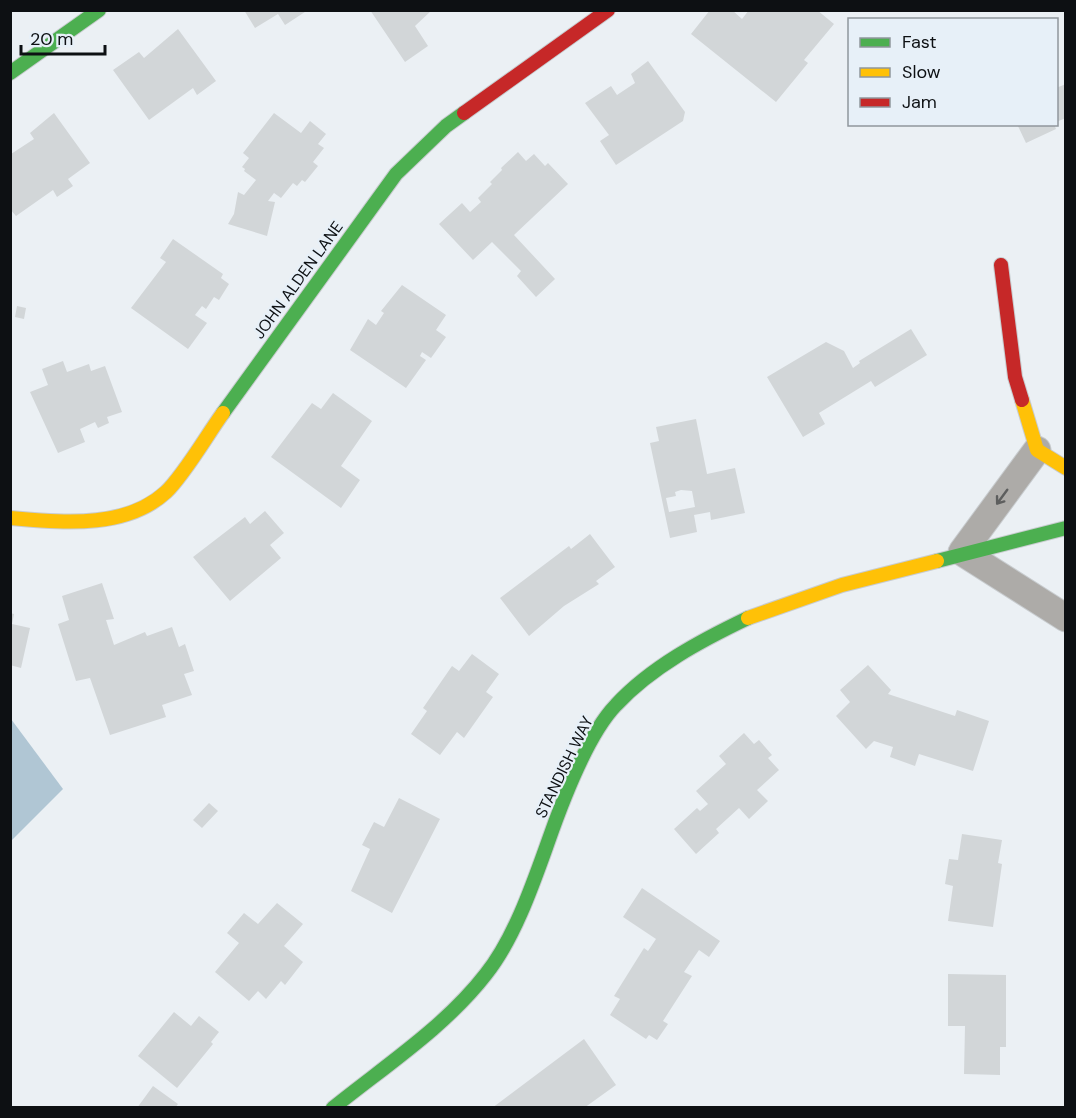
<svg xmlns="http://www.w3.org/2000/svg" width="1076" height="1118" viewBox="0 0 1076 1118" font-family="'DM Sans',sans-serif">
<rect width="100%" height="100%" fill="#ebf0f4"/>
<path fill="#b0c6d4" d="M11,719L63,789L11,841Z"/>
<path fill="#d2d6d8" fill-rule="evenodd" d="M244,10H308L285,25L278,14L255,28Z
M370,10H432L415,26L428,46L405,62Z
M710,10H732L742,19L749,10H817L834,24L804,60L808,63L776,102L691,34Z
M178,29L216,81L197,95L193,88L149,120L113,70L139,52L144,58Z
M648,61L685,112L683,121L616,165L600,141L609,135L585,103L611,86L617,95L635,83L631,74Z
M1066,84V118L1056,122V88Z
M54,113L90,163L68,179L73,186L57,197L53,190L16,216L10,209L11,154L34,139L30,133Z
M274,113L301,133L310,121L326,134L318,144L324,148L313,162L318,166L305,182L302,180L297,186L293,183L281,198L274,193L268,201L275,202L267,236L228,224L234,214L238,192L244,195L256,180L244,171L245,169L242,167L249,158L243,153Z
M1017,124H1054L1056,129L1026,143Z
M518,152L526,161L534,154L545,166L548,163L568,184L514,235L555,279L536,297L517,276L521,271L492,242L473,260L439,224L462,203L470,212L481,202L478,198L492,184L490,182L502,170L501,168Z
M173,239L223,274L221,278L229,284L219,300L214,297L206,309L202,306L195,315L207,323L188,349L131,308L166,262L160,258Z
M402,285L446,315L436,330L446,337L431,358L422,352L420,356L426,360L406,388L350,350L368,319L376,325L384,313L381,311Z
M17,306L26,308L24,319L15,317Z
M911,329L927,355L875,387L871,381L819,413L825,424L803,437L767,377L826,342L844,351L853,368L860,363L859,361Z
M63,361L67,372L89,364L91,371L105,366L122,412L107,417L109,423L98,428L95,422L80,429L85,442L58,453L30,392L48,385L42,369Z
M333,393L372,421L341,466L360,480L341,508L271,457L312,403L321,409Z
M696,419L707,474L735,468L745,513L711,520L710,512L694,515L697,532L670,538L650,443L659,441L656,427ZM681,490L692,491L695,507L669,512L666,498L676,496L675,492Z
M265,511L284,533L270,545L281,558L230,601L193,557L245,517L250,524Z
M590,534L615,567L596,581L599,584L564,606L529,636L500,598L569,546L571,549Z
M102,583L114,619L106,620L114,645L145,632L147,636L172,627L179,647L185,644L194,671L184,674L192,695L162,705L166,717L110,735L90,678L76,681L58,624L69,620L62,596Z
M10,613L14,614L12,624L30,628L21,668L10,665Z
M472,654L499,674L486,692L493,697L464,738L457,732L440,755L411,734L427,711L423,708L452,666L459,671Z
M868,665L891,690L888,694L955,716L957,710L989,721L973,771L919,754L915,766L890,757L893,747L874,741L866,749L836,716L850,702L840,690Z
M744,733L754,744L759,740L772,755L768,758L779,770L757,790L768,801L749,819L739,808L716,829L719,833L696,854L674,829L697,808L700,811L708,804L696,791L726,764L719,756Z
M399,798L440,819L392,913L351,891L370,849L362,845L374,822L384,827Z
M209,803L218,811L202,828L193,820Z
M962,834L1002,840L998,863L1002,864L993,927L948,921L953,886L945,884L949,859L958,860Z
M642,888L720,941L709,957L699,950L684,972L692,976L663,1021L668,1024L657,1040L649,1035L646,1039L610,1015L620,999L614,996L644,948L648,951L656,939L623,917Z
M277,903L303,924L284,946L303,962L285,985L281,981L266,999L258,991L249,1001L215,972L239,943L227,933L244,913L258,924Z
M948,974L1006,975V1047H1000V1075L964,1074L965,1026H948Z
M174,1012L191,1026L199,1016L219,1032L211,1042L213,1044L177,1088L138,1056Z
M584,1039L616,1085L584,1108H492Z
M153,1086L178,1104L175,1108H137Z"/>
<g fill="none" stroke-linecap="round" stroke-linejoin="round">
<g stroke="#c8cccf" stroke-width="29">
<path id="street" d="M1037,450L962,552L1066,618"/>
</g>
<g stroke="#c8cccf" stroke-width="16">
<path id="fast" d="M10,73L99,10
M223,413L396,174L446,126L464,113
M937,561L1066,528
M333,1108C385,1066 445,1027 486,974C514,939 533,884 548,842C562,802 587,735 616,705C651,667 702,640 748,618"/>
</g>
<g stroke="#c8cccf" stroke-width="16">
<path id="slow" d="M1022,400L1037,450L1066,468
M10,518C60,522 125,530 166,492C184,475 207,435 223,413
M748,618L842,585L937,561"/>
</g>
<g stroke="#c8cccf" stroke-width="16">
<path id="jam" d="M464,113L608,10
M1001,265L1015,377L1022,400"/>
</g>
<use href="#street" stroke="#adaba8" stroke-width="27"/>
<use href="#fast" stroke="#4caf50" stroke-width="14"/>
<use href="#slow" stroke="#ffc107" stroke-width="14"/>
<use href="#jam" stroke="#c62828" stroke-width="14"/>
</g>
<defs><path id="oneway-shaft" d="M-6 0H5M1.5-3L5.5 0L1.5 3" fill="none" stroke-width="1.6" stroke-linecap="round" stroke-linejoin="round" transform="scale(1.5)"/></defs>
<use stroke="#5d5e5e" href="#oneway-shaft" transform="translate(1002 497) rotate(126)"/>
<g text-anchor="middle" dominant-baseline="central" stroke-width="4.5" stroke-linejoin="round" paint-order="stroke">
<g font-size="16" fill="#0d1013" stroke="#e7f0f8">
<text transform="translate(298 280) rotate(-54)">JOHN ALDEN LANE</text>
<text transform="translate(564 767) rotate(-64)">STANDISH WAY</text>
</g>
</g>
<rect width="1076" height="1118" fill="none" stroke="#0d1013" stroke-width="24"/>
<rect x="848" y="18" width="210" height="108" fill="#e7f0f8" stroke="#90969c" stroke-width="1.5"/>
<rect x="860" y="38" width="30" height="9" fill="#4caf50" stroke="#90969c" stroke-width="1.5"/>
<text x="902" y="48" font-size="18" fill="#0d1013">Fast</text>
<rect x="860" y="68" width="30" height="9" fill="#ffc107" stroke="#90969c" stroke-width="1.5"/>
<text x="902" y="78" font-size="18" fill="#0d1013">Slow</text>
<rect x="860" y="98" width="30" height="9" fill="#c62828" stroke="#90969c" stroke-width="1.5"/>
<text x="902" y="108" font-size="18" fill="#0d1013">Jam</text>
<path d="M21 45v9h84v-9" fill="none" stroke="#0d1013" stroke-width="3"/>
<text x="30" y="45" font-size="18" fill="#0d1013" stroke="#e7f0f8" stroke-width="4.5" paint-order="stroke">20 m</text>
</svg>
